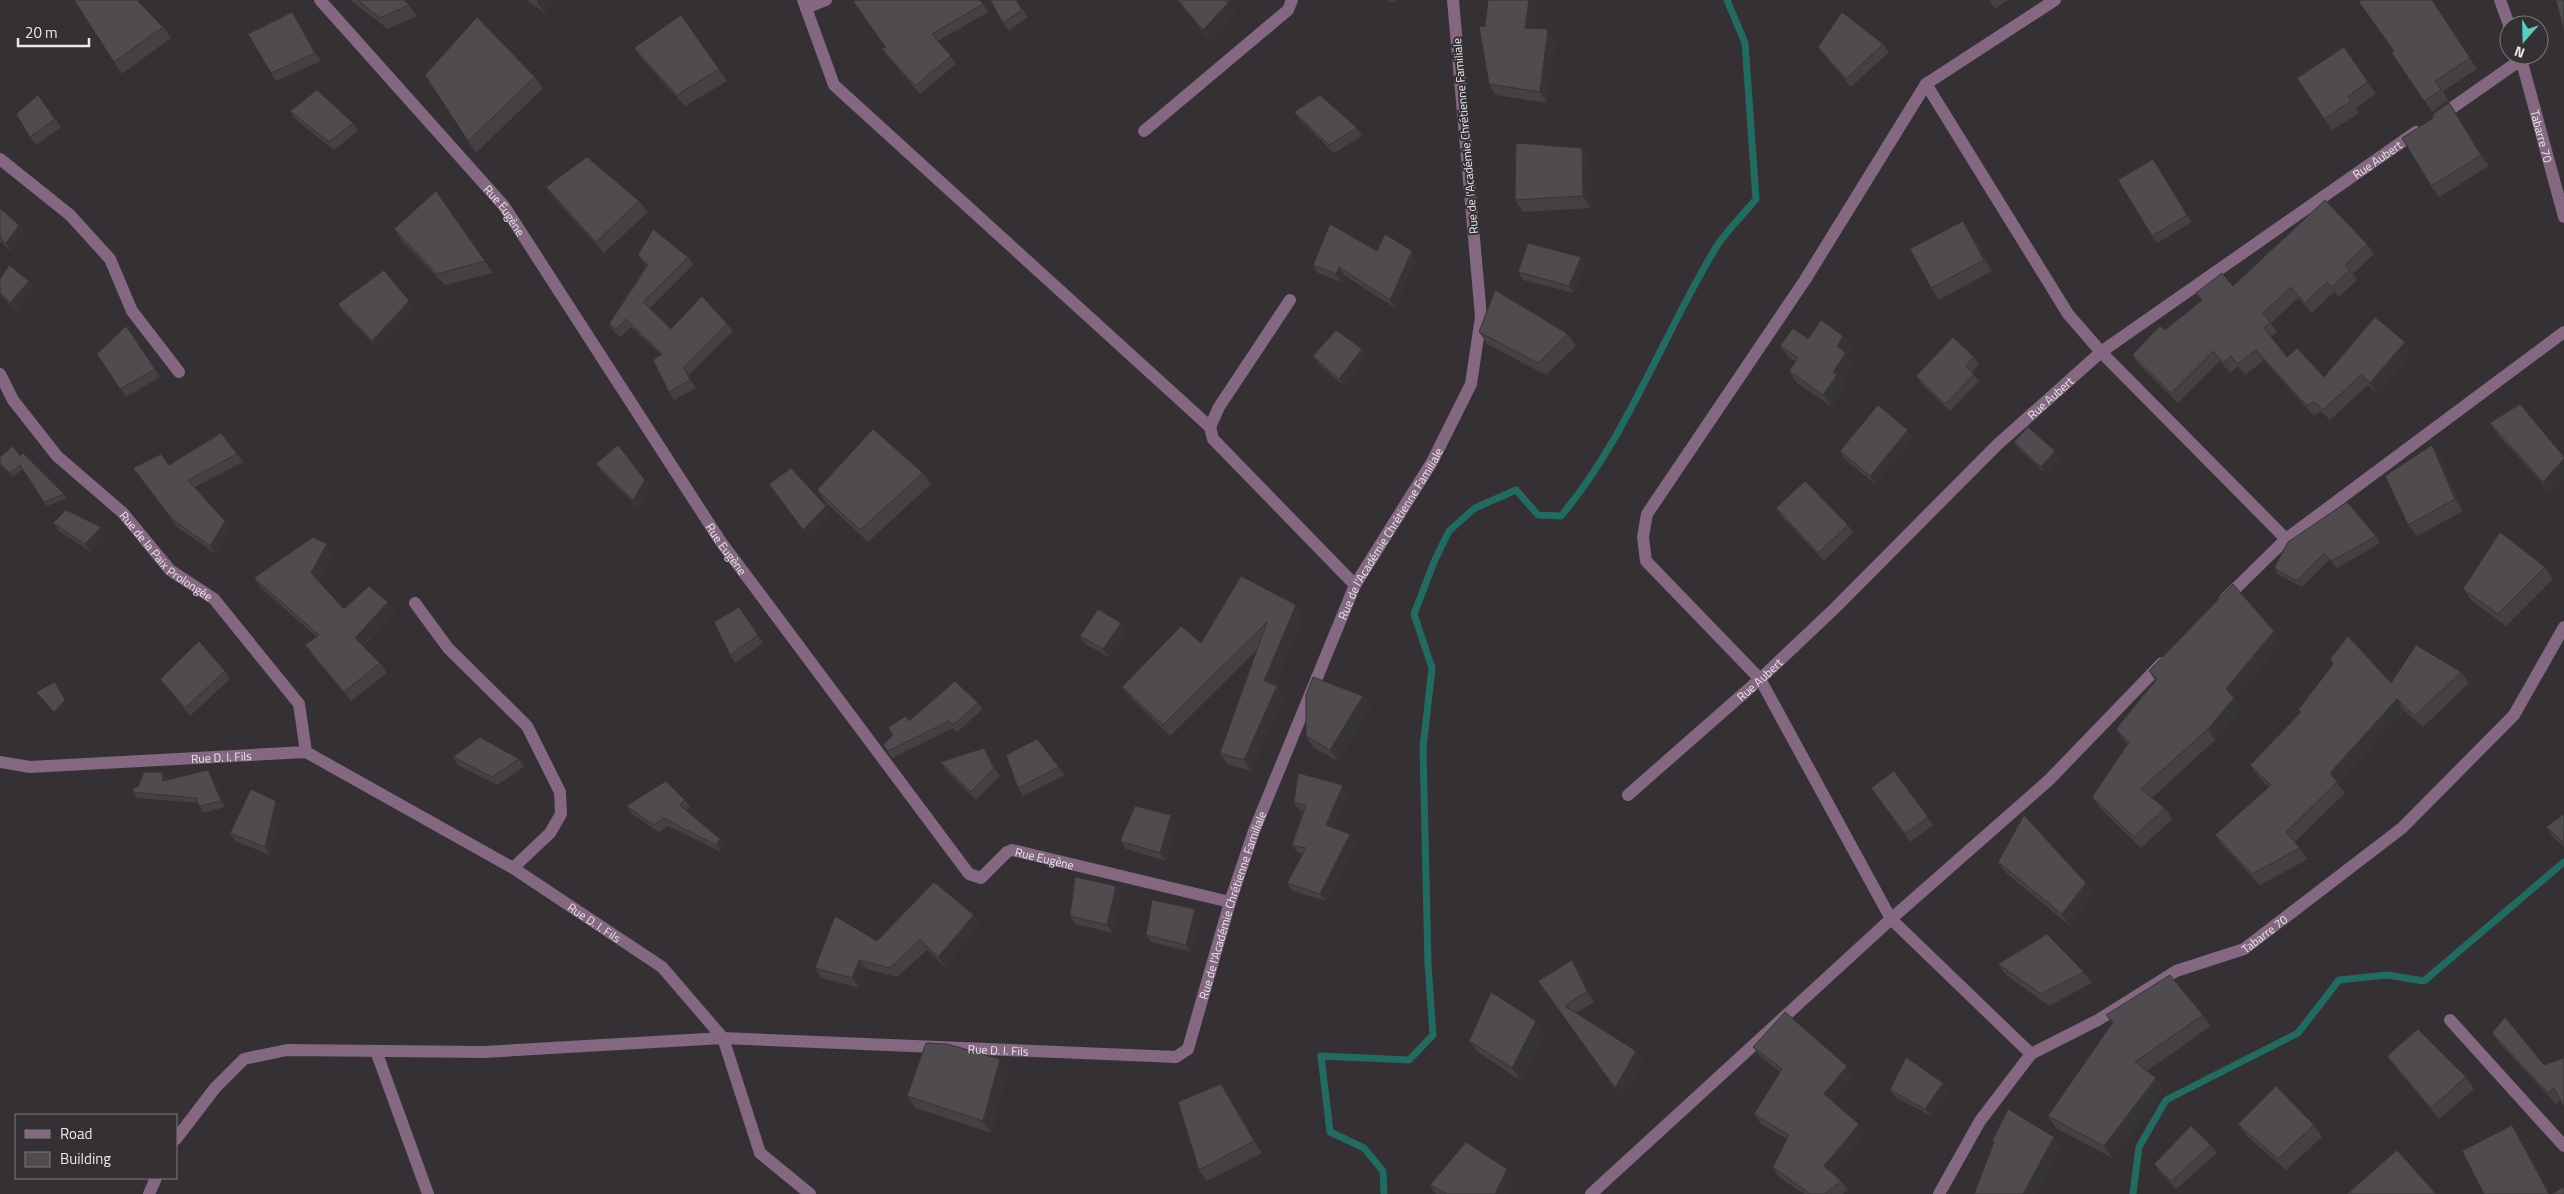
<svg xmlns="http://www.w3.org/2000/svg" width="2564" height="1194" viewBox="0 0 2564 1194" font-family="'Titillium Web',sans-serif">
<rect width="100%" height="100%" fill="#343033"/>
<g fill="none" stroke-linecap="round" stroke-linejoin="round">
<path stroke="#236a60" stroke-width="7" d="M1384,1194L1383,1171L1364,1148L1330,1132L1321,1056L1409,1060L1433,1035L1428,964L1423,748L1432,668L1414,614L1434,562L1449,531L1475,508L1516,490L1538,515L1561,516C1627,437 1662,337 1715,249C1726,231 1743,215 1756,199L1745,43L1727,0
M2133,1194L2139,1147L2166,1100L2298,1033L2339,980L2387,975L2424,981L2564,862"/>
<g stroke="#846781" stroke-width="12">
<path id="s1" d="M320,0L504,206L721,542L969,874L981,878L1007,852L1012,850L1230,902"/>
<path d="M803,0L834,85L1210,427L1213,439L1355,585"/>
<path d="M2500,0L2509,25"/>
<path d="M806,8L826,0"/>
<path id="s2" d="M2520,55L2564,217"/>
<path d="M1926,84L2068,314L2101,352L2286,539"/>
<path d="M2439,117L2522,59"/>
<path d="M1144,131L1288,10L1292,0"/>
<path d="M0,159L70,215L110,259L132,311L179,372"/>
<path id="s3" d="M0,374L13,400L57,456L123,513L170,570L214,599L299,704L306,752"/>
<path d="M1210,427L1219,407L1290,300"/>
<path d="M2225,599L2286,539L2564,332"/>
<path d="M415,603L448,648L527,726L560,792L561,814L550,833L513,868"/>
<path id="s4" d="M0,762L30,767L306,752L513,868L662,967L723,1038L1176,1057L1188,1049L1230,902L1254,831L1355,585L1432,462L1471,384L1481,317L1453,0"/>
<path id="s5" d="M1628,795L1760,679L1835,608L1997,445L2101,352L2416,132"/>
<path d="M2450,1020L2564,1146"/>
<path d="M376,1051L428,1194"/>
<path d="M2031,1054L1891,919L1760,679L1646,561L1643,537L1647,514L1805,280L1926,84L2055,0"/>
<path d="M176,1139L215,1088L244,1059L287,1050L484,1052L723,1038L760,1153L810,1194"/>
<path d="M149,1194L156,1178"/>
<path d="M1591,1194L1891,919L2049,780L2162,663"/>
<path id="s6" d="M1939,1194L1980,1121L2031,1054L2098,1020L2176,971L2244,949L2402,828L2514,715L2564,627"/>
</g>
</g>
<path fill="#444044" d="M350,0H404L409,5L417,16L388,29Z
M526,0H554L545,13Z
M1016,0L1028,17L1009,31L1003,23Z
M1177,0H1231L1227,2L1235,13L1210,40Z
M1388,0H1397L1390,3Z
M1488,0H1537L1534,28L1555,39L1547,103L1496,95L1489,84L1485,27Z
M1989,0H2008L1995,9Z
M2432,0L2477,69L2443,91L2448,100L2432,112L2391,52L2394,51Z
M983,4L988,12L938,41L956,64L920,94L887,56L881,48H886Z
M292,12L297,20L321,61L276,81L271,73Z
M681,15L727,81L685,106L642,59L634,48Z
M163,27L171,38L122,74L114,62Z
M1883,44L1889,52L1851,87L1824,55L1818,47Z
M2344,47L2376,94L2356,108L2359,113L2332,130L2297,78Z
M535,77L543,88L476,153L468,141Z
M38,95L61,127L36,145L30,137Z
M290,111L353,123L358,131L334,150L295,119Z
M1294,112L1357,128L1362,136L1334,153L1300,120Z
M2457,114L2489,166L2439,197L2431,186Z
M1582,148L1590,159L1591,208L1523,212L1515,200Z
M2153,159L2192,222L2157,243L2152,236Z
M546,187L639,201L648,212L604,253L554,198Z
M436,191L493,273L445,285L402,241L394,229Z
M0,208L25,233L11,251L0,241Z
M1963,221L1972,233L1992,271L1939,300L1931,288Z
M2367,244L2374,254L2353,274L2357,280L2339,297L2334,292L2312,313L2298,298L2271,323L2277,332L2271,337L2287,357L2324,377L2405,342L2412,353L2377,394L2368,385L2330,420L2321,411L2314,416L2264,360L2245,375L2238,366L2230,373L2220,361L2178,403L2139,365L2132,355L2165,330L2202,301L2196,293L2233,286Z
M1377,251L1417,259L1395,308L1344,275L1341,282L1318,273L1313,265Z
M638,255L688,257L693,265L650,308L671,329L727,324L733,331L689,375L696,388L674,400L669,392L661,355L631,327L621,337L614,332L609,324L646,266Z
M1586,265L1574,293L1523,280L1518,272Z
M0,279L29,281L34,289L16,311L0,294Z
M409,301L415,309L377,348L343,312L338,304Z
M126,326L160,377L126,397L97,354Z
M1479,332L1568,334L1576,346L1546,375L1487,344Z
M1843,336L1852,347L1847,354L1855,364L1842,382L1845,387L1832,407L1797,383L1789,371L1796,362L1788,357L1780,346L1808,339Z
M1313,356L1367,357L1344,386L1319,364Z
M1974,357L1979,365L1972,372L1979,381L1950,411L1921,384L1916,376Z
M2520,404L2551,493L2498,435L2490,423Z
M1908,430L1914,438L1875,484L1845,459L1840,451Z
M2014,442L2055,451L2060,459L2046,474L2020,450Z
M237,454L243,462L195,487L231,529L216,554L177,527L133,468L169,465Z
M20,456L64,494L67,498L47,506L22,469L13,477L0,465V457Z
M2440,456L2463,511L2417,536L2408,525Z
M596,464L651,488L639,508L602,472Z
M923,473L931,484L868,542L825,502L817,490Z
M1776,508L1848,525L1853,533L1824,561L1781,516Z
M53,523L101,527L106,535L91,552L59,531Z
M2376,536L2380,543L2337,568L2329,560L2302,587L2279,575L2274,568Z
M327,544L333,554L318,581L344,609L388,602L395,612L363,646L380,663L387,673L351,701L312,655L305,645L317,637L260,587L254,578Z
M2545,567L2553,579L2506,626L2471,600L2463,589Z
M1296,605L1303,616L1275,685L1277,686L1284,697L1251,771L1227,764L1220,753L1257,650L1170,736L1130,697L1122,687L1201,643Z
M739,607L763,643L735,663L730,655Z
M1121,623L1127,631L1109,657L1085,644L1080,636Z
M2274,631L2282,642L2234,699L2241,709L2215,740L2152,798L2165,808L2172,819L2141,848L2099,807L2092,797L2128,744L2123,739L2116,729L2155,680L2149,671Z
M2330,659L2391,683L2461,672L2469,683L2423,727L2404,711L2338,784L2345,793L2295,842L2308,859L2260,885L2223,846L2215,835L2269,787L2258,776L2250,765L2300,713L2298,710L2333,664Z
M225,671L230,679L190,716L160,679Z
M36,692L68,704L57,716Z
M978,703L983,709L957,732L953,728L892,758L883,745L909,721Z
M1371,707L1338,761L1314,748L1306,736Z
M984,748L989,756L1000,776L976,800L946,770L941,762Z
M453,757L519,759L524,767L497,785L458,765Z
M1059,767L1065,775L1023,796L1018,788Z
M208,770L212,777L225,807L203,813L198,803L137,798L133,792L138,787L162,772L167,778V780Z
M1894,771L1933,825L1910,842L1871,788Z
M1349,792L1333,828L1350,834L1356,842L1326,901L1292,891L1287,883L1303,854L1297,852L1292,845L1303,811H1300L1294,803Z
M685,800L690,807L686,810L725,846L721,852L668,826L659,832L631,813L626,806Z
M276,801L281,808L270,855L235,841L230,833Z
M2564,814V847L2554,838L2546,827Z
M1176,823L1166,861L1126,849L1120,841Z
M1998,862L2086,883L2094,894L2070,926L2006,873Z
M1116,886L1121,893L1113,933L1075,924L1070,916Z
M1201,917L1191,952L1151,942L1146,935Z
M980,924L945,967L927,950L897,977L866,969L859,988L821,978L815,968L877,941Z
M1998,964L2084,972L2092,983L2049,1006L2006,975Z
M1580,970L1594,1002L1576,1013L1636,1051L1643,1061L1622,1098L1538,981Z
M2106,1015H2203L2211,1026L2147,1071L2156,1078L2164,1090L2112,1158L2056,1128L2048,1116L2112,1023Z
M1544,1032L1520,1080L1478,1052L1469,1041Z
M2492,1033L2544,1065L2560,1100L2556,1104L2500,1044Z
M1753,1047L1853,1075L1832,1101L1865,1133L1832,1173L1841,1181L1848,1190L1843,1194H1804L1779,1177L1773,1167L1787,1139L1761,1124L1754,1114L1780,1072L1760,1056Z
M2387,1056L2466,1077L2474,1089L2439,1119L2395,1067Z
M1008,1070L991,1133L916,1108L907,1096Z
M1943,1083L1948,1091L1931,1116L1895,1097L1890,1090Z
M1221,1084L1229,1095L1262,1153L1207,1181L1199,1170Z
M2238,1124L2314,1125L2322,1137L2286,1170L2246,1135Z
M2211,1145L2217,1153L2176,1189L2159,1171L2154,1164Z
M1507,1169L1514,1180L1507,1194H1436L1430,1185Z"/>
<path fill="#373437" d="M538,0H554L545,13L537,2Z
M1529,0H1537L1532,38L1525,28Z
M1228,3L1235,13L1210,40L1203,30Z
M292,12L297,20L321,61L315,53Z
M1548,29L1555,39L1547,103L1540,92Z
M2449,103L2457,114L2489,166L2481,155Z
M1582,148L1590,159L1591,208L1583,196Z
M2153,159L2158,167L2192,222L2187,215Z
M1963,221L1972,233L1992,271L1984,260Z
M19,225L25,233L11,251L6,243Z
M1412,251L1417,259L1395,308L1390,300Z
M1581,257L1586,265L1574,293L1569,286Z
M1339,267L1344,275L1341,282L1336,274Z
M29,281L34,289L16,311L10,303Z
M409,301L415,309L377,348L372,341Z
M1843,336L1852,347L1847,354L1855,364L1842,382L1845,387L1832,407L1823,395L1837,346Z
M2405,342L2412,353L2377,394L2370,383Z
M1362,349L1367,357L1344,386L1339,379Z
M684,367L689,375L696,388L690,380Z
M1908,430L1914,438L1875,484L1870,476Z
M2432,445L2440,456L2463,511L2455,499Z
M2055,451L2060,459L2046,474L2041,467Z
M2564,459V479L2551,493L2543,482Z
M645,480L651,488L639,508L633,500Z
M826,506L831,513L809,538L803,530Z
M225,521L231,529L216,554L210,546Z
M101,527L106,535L91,552L85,544Z
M327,544L333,554L317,582L311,573Z
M388,602L395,612L361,647L355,638Z
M1296,605L1303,616L1272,692L1264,681Z
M1121,623L1127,631L1109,657L1103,649Z
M2274,631L2282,642L2234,699L2241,709L2215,740L2208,729L2226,689Z
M55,682L68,704L57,716L54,712Z
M1277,686L1284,697L1251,771L1244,760Z
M1363,696L1371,707L1338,761L1330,750Z
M2397,699L2404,711L2338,784L2330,773Z
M984,748L989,756L1000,776L994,768Z
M208,770L212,777L225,807L221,801Z
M162,772L167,778V787L163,781Z
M1343,785L1349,792L1331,833L1326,825Z
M276,801L281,808L270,855L265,847Z
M1171,815L1176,823L1166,861L1160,853Z
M1350,834L1356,842L1326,901L1320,894Z
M720,839L725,846L721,852L716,845Z
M2086,883L2094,894L2070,926L2062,914Z
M1116,886L1121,893L1113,933L1107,925Z
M1195,909L1201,917L1191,952L1186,945Z
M974,915L980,924L945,967L938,957Z
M859,960L866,969L859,988L852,978Z
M1572,960L1580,970L1594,1002L1587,991Z
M1536,1021L1544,1032L1520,1080L1512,1068Z
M1636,1051L1643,1061L1622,1098L1615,1088Z
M1000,1059L1008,1070L991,1133L983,1121Z
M1847,1066L1853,1075L1831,1103L1824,1094Z
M2156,1078L2164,1090L2112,1158L2104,1146Z
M1943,1083L1948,1091L1931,1116L1925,1109Z
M1221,1084L1229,1095L1262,1153L1254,1141Z
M1859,1124L1865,1133L1830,1176L1824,1166Z
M2512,1125L2520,1137L2551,1194H2549Z
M2054,1137L2061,1147L2036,1194H2023Z
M1507,1169L1514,1180L1507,1194H1495Z"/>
<path fill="#4f4b4f" stroke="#373437" d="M74,0H137L163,27L114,62Z
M357,0H404L409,5L380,18Z
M856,0H980L983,4L932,34L951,56L915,86L881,48H886L853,1Z
M990,0H1016L1022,10L1003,23Z
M1178,0H1225L1228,3L1203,30Z
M1488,0H1529L1525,28L1548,29L1540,92L1489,84L1479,26L1485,27Z
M2361,0H2432L2470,58L2435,81L2441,90L2424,101L2391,52L2394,51L2359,2Z
M2556,0H2564V31Z
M292,12L315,53L271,73L248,34Z
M1842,12L1883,44L1846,79L1818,47Z
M681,15L719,69L677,95L634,48Z
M477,17L535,77L468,141L425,75Z
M2344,47L2368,82L2348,96L2351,101L2324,119L2297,78Z
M317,90L353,123L329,142L290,111Z
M38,95L55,119L30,137L16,114Z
M1320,95L1357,128L1329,145L1294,112Z
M2449,103L2481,155L2431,186L2402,138L2435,117L2433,114Z
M1516,143L1582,148L1583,196L1515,200Z
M587,157L639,201L596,242L546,187Z
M2153,159L2187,215L2152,236L2118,180Z
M436,191L485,261L437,274L394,229Z
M2325,200L2367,244L2345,265L2350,270L2332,287L2327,282L2305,303L2291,287L2263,313L2270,322L2264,328L2287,357L2297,348L2324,377L2375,317L2405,342L2370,383L2361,375L2323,410L2314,401L2307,406L2256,350L2238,364L2231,356L2223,363L2213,351L2171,393L2132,355L2160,326L2165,330L2202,300L2196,293L2222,273L2233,286Z
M0,208L19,225L6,243L0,238Z
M1963,221L1984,260L1931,288L1910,249Z
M1330,224L1377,251L1385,234L1412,251L1390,300L1339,267L1336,274L1313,265Z
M653,229L688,257L643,302L671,329L702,296L727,324L684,367L690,380L669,392L653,360L662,354L626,319L616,329L609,324L648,265L638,255Z
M1528,243L1581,257L1569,286L1518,272Z
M9,265L29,281L10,303L0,292V279Z
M384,270L409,301L372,341L338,304Z
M1495,290L1568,334L1538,363L1479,332Z
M1821,320L1843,336L1837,346L1846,353L1833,372L1837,375L1823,395L1789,371L1798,358L1780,346L1793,328L1808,339Z
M126,326L155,369L120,389L97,354Z
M1336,330L1362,349L1339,379L1313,356Z
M1953,337L1974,357L1966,366L1974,374L1945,404L1916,376Z
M2520,404L2564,457V459L2543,482L2490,423Z
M1878,405L1908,430L1870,476L1840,451Z
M2028,427L2055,451L2041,467L2014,442Z
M873,429L923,473L860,530L817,490Z
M221,433L237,454L188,480L225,521L210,546L172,519L133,468L161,454L169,465Z
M618,445L645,480L633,500L596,464Z
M2432,445L2455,499L2408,525L2385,476Z
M13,446L20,456L23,453L64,494L44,502L20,465L10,473L0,464V457Z
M791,468L826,506L803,530L769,484Z
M1805,481L1848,525L1818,553L1776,508Z
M2347,502L2376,536L2332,561L2324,553L2297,581L2274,568L2288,542Z
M66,510L101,527L85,544L53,523Z
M2500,532L2545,567L2498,614L2463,589Z
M313,537L327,544L311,573L344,609L369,586L388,602L355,638L380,663L344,692L305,645L319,635L254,578Z
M1241,576L1296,605L1264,681L1277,686L1244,760L1220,753L1267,622L1163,725L1122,687L1181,626L1201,643Z
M2233,584L2274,631L2226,689L2234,698L2208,729L2141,789L2165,808L2134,837L2092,797L2129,742L2116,729L2157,679L2149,671Z
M739,607L758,635L730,655L714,622Z
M1098,609L1121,623L1103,649L1080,636Z
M2348,636L2391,683L2416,645L2461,672L2415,716L2397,699L2330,773L2337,782L2286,832L2300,848L2252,874L2215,835L2271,785L2250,765L2301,712L2298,710L2334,663L2330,659Z
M199,641L225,671L185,708L160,679Z
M1313,677L1363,696L1330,750L1306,736V695Z
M955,681L978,703L953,725L949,721L888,751L883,745L893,735L888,727L906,716L909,721Z
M55,682L65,700L54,712L36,692Z
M480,737L519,759L492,777L453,757Z
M1037,739L1059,767L1018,788L1006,755Z
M984,748L994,768L971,792L941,762Z
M208,770L221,801L199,806L196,798L133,792V788L138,787L144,772H162L163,781Z
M1894,771L1928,817L1905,834L1871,788Z
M1298,773L1343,785L1326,825L1350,834L1320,894L1287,883L1306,848L1292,845L1306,805L1294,803Z
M666,781L685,800L680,805L720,839L716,845L663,818L654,825L626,806Z
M251,789L276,801L265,847L230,833Z
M1135,806L1171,815L1160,853L1120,841Z
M2564,814V843L2546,827Z
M2024,815L2086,883L2062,914L1998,862Z
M1075,877L1116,886L1107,925L1070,916Z
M934,882L974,915L938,957L920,940L890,968L859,960L852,978L815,968L835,916L877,941Z
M1152,900L1195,909L1186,945L1146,935Z
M2047,934L2084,972L2041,994L1998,964Z
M1572,960L1587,991L1565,1006L1636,1051L1615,1088L1538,981Z
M2170,975L2203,1015L2135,1062L2156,1078L2104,1146L2048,1116L2113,1022L2106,1015Z
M1491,992L1536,1021L1512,1068L1469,1041Z
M1785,1012L1847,1066L1824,1094L1859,1124L1824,1166L1841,1181L1825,1194H1810L1773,1167L1789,1135L1754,1114L1782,1069L1753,1047Z
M2505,1017L2544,1065L2564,1058V1107L2554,1088L2548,1093L2492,1033Z
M2418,1029L2466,1077L2431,1108L2387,1056Z
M926,1043L947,1044L1000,1059L983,1121L907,1096Z
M1906,1057L1943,1083L1925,1109L1890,1090Z
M1221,1084L1254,1141L1199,1170L1178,1102Z
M2276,1086L2314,1125L2278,1159L2238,1124Z
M2008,1109L2054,1137L2023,1194H1974L1994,1142L1992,1141Z
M2512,1125L2549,1194H2484L2462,1151Z
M2191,1126L2211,1145L2171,1181L2154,1164Z
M1466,1142L1507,1169L1495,1194H1447L1430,1185Z
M2397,1150L2436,1194H2347Z
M2564,1187V1194H2551Z"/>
<g text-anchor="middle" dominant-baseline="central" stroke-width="4" stroke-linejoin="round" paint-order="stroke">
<g font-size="12" fill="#eae7ea" stroke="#343033">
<text transform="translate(1465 136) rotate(-95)">Rue de l'Académie Chrétienne Familiale</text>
<text stroke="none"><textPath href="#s2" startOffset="84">Tabarre 70</textPath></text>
<text stroke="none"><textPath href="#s5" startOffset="985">Rue Aubert</textPath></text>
<text stroke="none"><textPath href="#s1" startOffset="280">Rue Eugène</textPath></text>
<text stroke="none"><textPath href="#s5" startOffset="580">Rue Aubert</textPath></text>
<text stroke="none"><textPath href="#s4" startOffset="1840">Rue de l'Académie Chrétienne Familiale</textPath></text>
<text stroke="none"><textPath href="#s1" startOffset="685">Rue Eugène</textPath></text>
<text stroke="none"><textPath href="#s3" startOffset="249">Rue de la Paix Prolongée</textPath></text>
<text stroke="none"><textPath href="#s5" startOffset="175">Rue Aubert</textPath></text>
<text stroke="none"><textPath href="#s4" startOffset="222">Rue D. I. Fils</textPath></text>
<text stroke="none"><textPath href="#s1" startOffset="1179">Rue Eugène</textPath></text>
<text stroke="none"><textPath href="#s4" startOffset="1435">Rue de l'Académie Chrétienne Familiale</textPath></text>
<text stroke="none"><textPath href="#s4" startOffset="642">Rue D. I. Fils</textPath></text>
<text stroke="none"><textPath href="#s6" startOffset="432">Tabarre 70</textPath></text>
<text stroke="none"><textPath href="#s4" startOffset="1092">Rue D. I. Fils</textPath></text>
</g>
</g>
<rect x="15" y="1114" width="162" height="65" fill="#343033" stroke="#7d797c"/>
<rect x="25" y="1130" width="25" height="8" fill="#846781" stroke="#7d797c"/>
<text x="60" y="1139" font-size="15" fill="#eae7ea">Road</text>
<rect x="25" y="1152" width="25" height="15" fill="#4f4b4f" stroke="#7d797c"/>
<text x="60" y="1164" font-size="15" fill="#eae7ea">Building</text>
<g transform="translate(2524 40) rotate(200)"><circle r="24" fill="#343033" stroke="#7d797c"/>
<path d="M0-4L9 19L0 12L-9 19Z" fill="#59cebe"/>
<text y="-8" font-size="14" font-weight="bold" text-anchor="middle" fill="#eae7ea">N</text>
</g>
<path d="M18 38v8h71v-8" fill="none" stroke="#eae7ea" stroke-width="2.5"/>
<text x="25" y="38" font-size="15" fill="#eae7ea" stroke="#343033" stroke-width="4" paint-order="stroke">20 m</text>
</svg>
